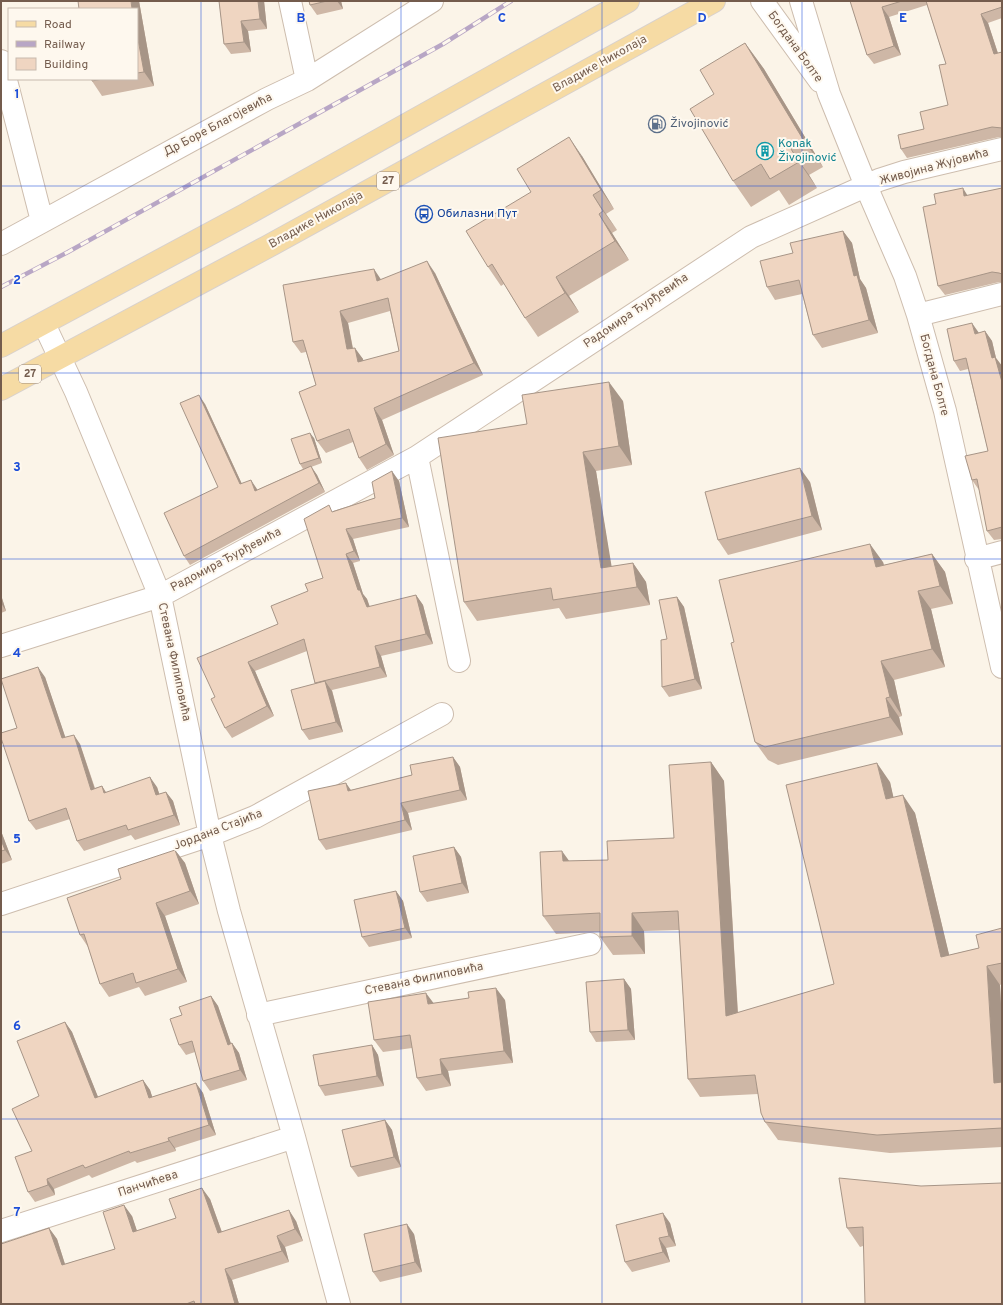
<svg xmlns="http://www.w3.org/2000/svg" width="1003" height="1305" viewBox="0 0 1003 1305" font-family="Overpass,sans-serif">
<rect width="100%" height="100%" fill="#fbf4e8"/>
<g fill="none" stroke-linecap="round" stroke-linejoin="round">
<g stroke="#cdbdae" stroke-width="24">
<path id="minor" d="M290,1L307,80
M762,1L820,81
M801,1L829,94L866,186L905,276L918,315L945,411L1002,667
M1,61L42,221
M1,244L267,99L307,80L432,1
M918,315L1002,294
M44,324L76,392L160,596L210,835L229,911L294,1137L339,1304
M417,457L459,661
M976,559L1002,552
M1,646L160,596L417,457L751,237L879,180L904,172L1002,149
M1,904L210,835L255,817L442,714
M258,1015L590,944
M1,1231L294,1137"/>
</g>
<g stroke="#d8d1cd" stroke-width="24">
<path id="major" d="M1,346L245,215L628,1
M1,389L267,247L714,1"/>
</g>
<use href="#minor" stroke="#fff" stroke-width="22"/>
<use href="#major" stroke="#f6dba4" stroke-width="22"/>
<g stroke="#b8a6c5" stroke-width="4.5">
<path id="rail" d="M1,287L68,252L443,44L511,1"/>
</g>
<use href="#rail" stroke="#fef8ee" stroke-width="3" stroke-dasharray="9" stroke-linecap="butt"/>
</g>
<path fill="#ceb7a6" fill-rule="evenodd" d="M139,1L154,86L102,96L92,81V79H137V9Z
M219,1H264L267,29L248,31L251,52L231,54L224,44Z
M309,1H341L343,9L317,15L310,5Z
M850,1H1002V18L988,23L998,53L1002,52V137H999L907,158L901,149L924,129L948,105L946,64L927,5L889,17L901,55L874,64L867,55Z
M745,43L764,69L823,167L809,175L817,188L789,205L779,190L751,207L733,181L714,94Z
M582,156L614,209L606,214L617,230L612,233L629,260L569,296L579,312L538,337L525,318L504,284L501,286L488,267L531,192Z
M1002,188V282H999L945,295L938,286L936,204L968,196Z
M843,231L852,243L860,279L866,288L878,333L822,348L813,335L802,294L775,300L767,287L793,253Z
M435,273L483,375L382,420L394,455L367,470L359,458L353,442L326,453L317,441L316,385L306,352L301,353L293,342L382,280ZM390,311L399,351L363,361V359L353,348L348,323Z
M985,331L992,341L996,358L1002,366V539L994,540L987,531L979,490L972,480L988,451L968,369L960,371L954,361L979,333Z
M623,401L632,465L596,471L611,567L633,563L646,582L650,605L566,619L559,608L477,621L464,602L527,424Z
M205,404L242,484L257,490L303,469L300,464L314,438L322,463L311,467L317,475L325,492L190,565L184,556L218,487Z
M399,481L409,527L353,539L360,561L353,563L363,594L367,599L370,607L416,595L423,605L433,644L381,656L387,677L332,690L343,732L309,740L302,730L315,684L307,651L255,671L274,716L232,738L225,728L215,697L278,624L308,591L323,578L333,511L375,498Z
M810,482L822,530L728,555L718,540Z
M932,554L945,572L953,604L931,609L945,667L894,680L902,716L899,717L903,735L778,765L768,760L755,742L734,642L883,562L884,565Z
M1,595L6,611L1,613Z
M677,597L684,607L702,689L669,697L662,687L667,639Z
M45,677L65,737L80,744L95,788L102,786L106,792L157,787L159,794L166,792L173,801L180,825L135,840L131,835L84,851L77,841L70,819L36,830L29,821L17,728Z
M453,757L460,767L467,800L408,813L412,830L326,850L319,840L351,790L412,775Z
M711,762L724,781L738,1013L834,984L890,782L893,797L915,813L949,955L979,948L1002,928V984L1000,985L1002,1023V1147L890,1153L778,1140L765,1122L758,1094L700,1097L688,1079L679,930L644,931L645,954L613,955L600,937V932L556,934L543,916L569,861L608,860L674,838Z
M1,831L12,860L1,864Z
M454,847L461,857L469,893L427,902L420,892Z
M175,850L185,863L199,904L165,916L187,982L145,996L139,987L109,997L100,984L88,947L80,935L121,879Z
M396,891L403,901L412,938L369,947L362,937Z
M624,979L631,989L635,1040L596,1042L590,1032Z
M211,996L218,1006L231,1044L232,1043L239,1053L247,1080L210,1091L203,1081L195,1052L186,1055L179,1045L182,1015Z
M505,1000L513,1063L448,1071L451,1086L426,1091L417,1078L412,1048L383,1052L374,1040L433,1003Z
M65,1022L72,1032L98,1097L143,1080L150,1090L152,1097L196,1083L203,1093L216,1135L175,1148L176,1151L137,1163L135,1161L92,1178L89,1175L54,1189L55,1195L35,1202L28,1192L32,1151L39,1096Z
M372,1045L378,1055L384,1086L325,1096L319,1086Z
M385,1120L392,1130L401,1167L358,1177L351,1167Z
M921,1186L863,1246L860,1247L847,1228Z
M210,1199L222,1232L296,1221L303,1241L285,1247L289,1262L232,1280L239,1304H1L49,1228L57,1239L65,1264L115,1249L132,1216L137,1231L176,1218Z
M670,1223L676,1246L666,1248L670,1262L632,1272L625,1262Z
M414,1234L422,1272L380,1282L373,1272Z"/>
<path fill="#a79587" d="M131,1H139L154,86L144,72L137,34V9H132Z
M258,1H264L267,29L260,19Z
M337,1H341L343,9Z
M882,7L889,17L901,55L894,46Z
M981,14L988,23L1001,63L994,54Z
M241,21L248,31L251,52L244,42Z
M745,43L764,69L823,167L804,141Z
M569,137L582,156L614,209L601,190Z
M791,149L809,175L817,188L799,162Z
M963,188L969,198L964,196Z
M593,195L606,214L617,230L603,211Z
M599,214L612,233L629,260L615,241Z
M843,231L852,243L860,279L866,288L878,333L869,320L854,276Z
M427,261L435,273L483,375L474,363Z
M374,269L382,281H377Z
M556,277L569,296L579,312L565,293Z
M340,311L348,323L355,361L347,349Z
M972,323L979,333L975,334Z
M985,331L992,341L996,358L1002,366V383L992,358Z
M355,348L363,359L366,374L358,362Z
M609,382L623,401L632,465L619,446Z
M199,395L205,404L246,493L240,484Z
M374,408L382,420L394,455L386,444Z
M310,433L314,438L322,463L319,458Z
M583,452L596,471L615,587L601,568Z
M311,466L317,475L325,492L319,483Z
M800,468L810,482L822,530L812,516Z
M392,471L399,481L409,527L402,518Z
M251,480L257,489L262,500L255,491Z
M346,529L353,539L360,561L354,551Z
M870,544L883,562L889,586L876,567Z
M346,554L353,563L363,594L367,599L373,617L367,607L358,590Z
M932,554L945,572L953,604L940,586Z
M633,563L646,582L650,605L637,587Z
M918,591L931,609L945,667L932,649Z
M1,595L6,611L1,603Z
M416,595L423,605L433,644L426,634Z
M677,597L684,607L702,689L695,679Z
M375,646L381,656L387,677L380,667Z
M881,661L894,680L902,716L890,697Z
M248,662L255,671L274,716L267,706Z
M38,667L45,677L69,748L62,738Z
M325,681L332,691L343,732L336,722Z
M886,698L899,717L903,735L890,717Z
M74,735L80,744L98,799L91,790Z
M453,757L460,767L467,800L460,790Z
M711,762L724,781L739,1034L726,1016Z
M877,763L890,782L898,817L886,799Z
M150,777L157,787L163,805L156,795Z
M346,783L353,793L348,791Z
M102,786L108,796L104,793Z
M166,792L173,801L180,825L174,815Z
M903,795L915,813L954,975L941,957Z
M401,803L408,813L412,830L405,820Z
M1,831L12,860L5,850L1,840Z
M454,847L461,857L469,893L462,883Z
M175,850L185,863L199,904L190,891Z
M562,851L575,869L563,861Z
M396,891L403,901L412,938L405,928Z
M156,903L165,916L187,982L178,969Z
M632,913L644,931L645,954L632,936Z
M987,966L1000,985L1002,1023V1095L994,1083Z
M624,979L631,989L635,1040L628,1030Z
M496,988L505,1000L513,1063L504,1051Z
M426,993L435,1005L428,1004Z
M211,996L218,1006L235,1055L228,1045Z
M65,1022L72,1032L102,1107L95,1098Z
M232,1043L239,1053L247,1080L240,1070Z
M372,1045L378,1055L384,1086L377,1076Z
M440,1059L448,1071L451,1086L442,1074Z
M143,1080L150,1090L156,1108L149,1098Z
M196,1083L203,1093L216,1135L209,1125Z
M385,1120L392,1130L401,1167L394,1157Z
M168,1138L175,1148L176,1151L169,1141Z
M47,1179L54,1189L55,1195L48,1185Z
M202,1188L210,1199L226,1244L218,1233Z
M124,1205L132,1216L141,1243L133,1232Z
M289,1210L296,1221L303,1241L295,1229Z
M663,1213L670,1223L676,1246L669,1236Z
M407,1224L414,1234L422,1272L415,1262Z
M49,1228L57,1239L69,1277L62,1265Z
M277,1236L285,1247L289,1262L282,1251Z
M659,1238L666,1248L670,1262L663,1252Z
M225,1269L232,1280L239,1304H235Z"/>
<path fill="#efd5c1" stroke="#a79587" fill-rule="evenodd" d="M78,1H131L132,9H79Z
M219,1H258L260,19L241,21L244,42L224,44Z
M309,1H327L310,5Z
M850,1H902L882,7L894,46L867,55Z
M926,1H1002V7L981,14L994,54L1002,52V128L992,127L901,149L898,135L924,129L920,112L948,105L939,65L946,64Z
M137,34L144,72L137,73Z
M745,43L804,141L791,149L799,162L770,179L761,164L733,181L690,109L714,94L700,70Z
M92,79H103L92,81Z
M569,137L601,190L593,195L603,211L599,214L615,241L556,277L565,293L525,318L492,264L488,267L466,231L531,192L517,169Z
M963,188L964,196L1002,188V274L999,273L992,272L938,286L923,207L936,204L934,194Z
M843,231L854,276L857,275L869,320L813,335L799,280L767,287L760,261L793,253L790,243Z
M427,261L474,363L374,408L386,444L359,458L349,429L317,441L299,392L316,385L303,340L293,342L283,285L374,269L377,281ZM388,298L399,351L358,362L355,348L347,349L340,311Z
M972,323L975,334L985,331L992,358L995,357L1002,382V527L987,531L977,479L972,480L965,456L988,451L966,358L954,361L947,329Z
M609,382L619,446L583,452L601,568L633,563L637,587L553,600L551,588L464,602L438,438L527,424L522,395Z
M199,395L240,484L251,480L255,491L311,466L319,483L184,556L164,513L218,487L180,403Z
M310,433L319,458L300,464L291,439Z
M800,468L812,516L718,540L705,492Z
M392,471L402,518L346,529L354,551L346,554L358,590H360L367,607L416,595L426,634L375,646L380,667L315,683L304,639L248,662L267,706L225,728L211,699L215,697L197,658L278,624L271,606L308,591L305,584L323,578L304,519L329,505L332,512L375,498L372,482Z
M870,544L876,567L932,554L940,586L918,591L932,649L881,661L890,697L886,698L890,717L765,747L755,742L731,643L734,642L719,580Z
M677,597L695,679L662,687L661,640L667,639L659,600Z
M38,667L62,738L74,735L91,790L102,786L104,793L150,777L156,795L166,792L174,815L128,830L126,825L77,841L66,808L29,821L1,738V733L17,728L1,679Z
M325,681L336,722L302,730L291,690Z
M453,757L460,790L401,803L405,820L319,840L308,791L346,783L348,791L412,775L410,765Z
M711,762L726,1016L834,984L786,785L877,763L886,799L903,795L941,957L979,948L976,935L1002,928V963L987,966L994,1083L1002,1082V1128L877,1135L765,1122L761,1113L755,1075L688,1079L678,911L632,913V936L600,937V913L543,916L540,852L562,851L563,861L608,860L607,841L674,838L669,765Z
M1,840L5,850L1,851Z
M454,847L462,883L420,892L413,856Z
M175,850L190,891L156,903L178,969L136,983L133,973L100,984L84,934L80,935L67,898L121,879L118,869Z
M396,891L405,928L362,937L354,900Z
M624,979L628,1030L590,1032L586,982Z
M496,988L504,1051L440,1059L442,1074L417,1078L410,1035L374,1040L368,1002L426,993L428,1004L469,998L468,992Z
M211,996L228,1045L232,1043L240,1070L203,1081L192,1041L179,1045L170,1019L182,1015L179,1007Z
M65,1022L95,1098L143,1080L149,1098L196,1083L209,1125L168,1138L169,1141L130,1153L129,1151L85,1168L83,1165L47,1179L48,1185L28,1192L15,1157L32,1151L12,1109L39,1096L17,1041Z
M372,1045L377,1076L319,1086L313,1055Z
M385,1120L394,1157L351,1167L342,1130Z
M839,1178L921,1186L1002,1183V1304H865L863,1227L847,1228Z
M202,1188L218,1233L289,1210L295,1229L277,1236L282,1251L225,1269L235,1304H195L194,1301L186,1304H1V1244L49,1228L62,1265L115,1249L103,1212L124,1205L133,1232L176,1218L169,1199Z
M663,1213L669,1236L659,1238L663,1252L625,1262L616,1225Z
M407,1224L415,1262L373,1272L364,1234Z"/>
<path fill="none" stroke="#1d4ed8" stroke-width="1" stroke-opacity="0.55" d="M201,1V1304M401,1V1304M602,1V1304M802,1V1304M1,186H1002M1,373H1002M1,559H1002M1,746H1002M1,932H1002M1,1119H1002"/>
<defs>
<g id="fuel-ring" transform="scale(0.9)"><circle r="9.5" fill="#fef8ee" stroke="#5c6f8a" stroke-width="1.5"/><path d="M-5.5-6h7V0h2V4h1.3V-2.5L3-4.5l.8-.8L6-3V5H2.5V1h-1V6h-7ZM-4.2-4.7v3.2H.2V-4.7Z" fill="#5c6f8a"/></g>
<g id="building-ring" transform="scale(0.9)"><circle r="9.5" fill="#fef8ee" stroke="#0f9aa8" stroke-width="1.5"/><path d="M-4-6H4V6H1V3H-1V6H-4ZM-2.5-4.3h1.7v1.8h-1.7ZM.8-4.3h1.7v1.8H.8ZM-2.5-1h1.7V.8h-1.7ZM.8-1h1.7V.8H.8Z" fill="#0f9aa8"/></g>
<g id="bus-ring" transform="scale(0.9)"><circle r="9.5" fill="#fef8ee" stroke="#1a4fb4" stroke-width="1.5"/><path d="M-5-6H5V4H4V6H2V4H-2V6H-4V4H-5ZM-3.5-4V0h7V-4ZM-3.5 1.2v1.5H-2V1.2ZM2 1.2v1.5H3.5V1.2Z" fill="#1a4fb4"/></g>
</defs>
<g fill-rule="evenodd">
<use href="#fuel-ring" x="657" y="124"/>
<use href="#building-ring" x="765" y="151"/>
<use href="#bus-ring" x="424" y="214"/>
</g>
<g text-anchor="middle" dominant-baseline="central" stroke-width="4" stroke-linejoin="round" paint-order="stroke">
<g fill="#fef8ee" stroke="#9d8b7d" stroke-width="1">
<rect x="377" y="172" width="22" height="18" rx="3"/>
<rect x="19" y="365" width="22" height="18" rx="3"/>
</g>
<g font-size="11" font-weight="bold" fill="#745c4d">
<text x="388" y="181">27</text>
<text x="30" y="374">27</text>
</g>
<g font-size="12" fill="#745c4d" stroke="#fef8ee">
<text transform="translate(795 47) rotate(54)">Богдана Болте</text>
<text transform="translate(600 64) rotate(-29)">Владике Николаја</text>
<text transform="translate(218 125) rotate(-28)">Др Боре Благојевића</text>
<text transform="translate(934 167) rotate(-15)">Живојина Жујовића</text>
<text transform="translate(316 220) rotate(-29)">Владике Николаја</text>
<text transform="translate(636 311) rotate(-34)">Радомира Ђурђевића</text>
<text transform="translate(934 375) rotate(75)">Богдана Болте</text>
<text transform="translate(226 560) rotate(-28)">Радомира Ђурђевића</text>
<text transform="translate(174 662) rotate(78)">Стевана Филиповића</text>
<text transform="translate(218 830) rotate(-21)">Јордана Стајића</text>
<text transform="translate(424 979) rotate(-12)">Стевана Филиповића</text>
<text transform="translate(148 1184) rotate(-18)">Панчићева</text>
</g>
<g font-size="12" fill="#4e5e75" stroke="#fef8ee" text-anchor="start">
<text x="670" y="124">Živojinović</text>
</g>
<g font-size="12" fill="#0d838f" stroke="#fef8ee" text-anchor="start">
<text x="778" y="144">Konak<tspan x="778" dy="14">Živojinović</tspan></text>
</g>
<g font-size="12" fill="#164399" stroke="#fef8ee" text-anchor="start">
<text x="437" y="214">Обилазни Пут</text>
</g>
</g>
<g font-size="13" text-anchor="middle" font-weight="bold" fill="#1d4ed8" stroke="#fef8ee" stroke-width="4" stroke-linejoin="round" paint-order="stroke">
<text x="301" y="22">B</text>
<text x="502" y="22">C</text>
<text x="702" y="22">D</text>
<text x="903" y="22">E</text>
<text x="17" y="98">1</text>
<text x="17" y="284">2</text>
<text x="17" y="471">3</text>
<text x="17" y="657">4</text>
<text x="17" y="843">5</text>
<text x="17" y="1030">6</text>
<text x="17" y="1216">7</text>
</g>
<rect width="1003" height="1305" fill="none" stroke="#745c4d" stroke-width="4"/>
<rect x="8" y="8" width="130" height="72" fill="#fef8ee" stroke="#c7baae"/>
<rect x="16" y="21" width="20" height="6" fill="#f6dba4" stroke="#c7baae"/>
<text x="44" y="28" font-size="12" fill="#745c4d">Road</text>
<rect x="16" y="41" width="20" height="6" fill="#b8a6c5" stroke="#c7baae"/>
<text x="44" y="48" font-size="12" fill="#745c4d">Railway</text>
<rect x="16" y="58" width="20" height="12" fill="#efd5c1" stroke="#c7baae"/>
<text x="44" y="68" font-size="12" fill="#745c4d">Building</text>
</svg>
